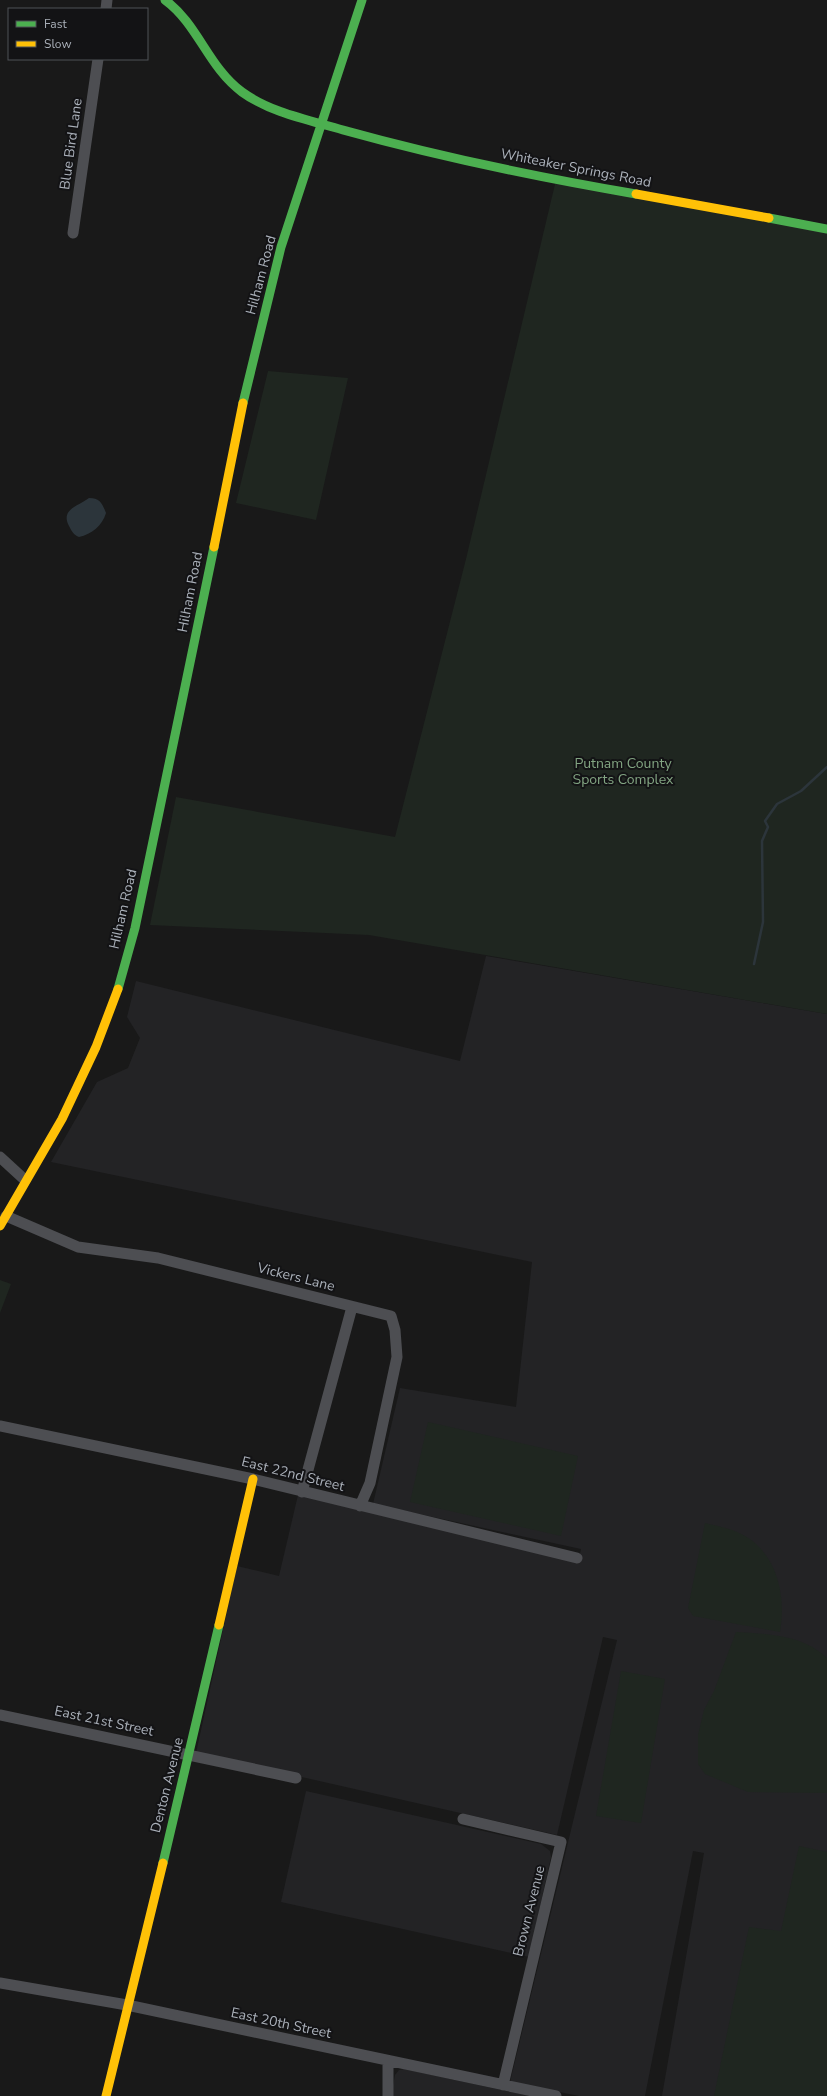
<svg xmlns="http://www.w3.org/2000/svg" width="827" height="2096" viewBox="0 0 827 2096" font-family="'Nunito Sans',sans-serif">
<rect width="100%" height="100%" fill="#191919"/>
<path fill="#232325" d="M486,956L827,1014V2096H662L704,1853L693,1851L645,2096H579L510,2082L617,1640L603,1637L557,1835L196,1753L237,1566L279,1576L298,1495L578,1563L581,1549L373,1504L400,1388L516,1407L532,1262L51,1162L97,1082L128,1068L140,1038L127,1017L136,981L460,1061Z
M306,1791L541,1844L550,1851L551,1857L529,1957L281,1902Z
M404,2069L530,2096H391L395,2075L399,2070Z"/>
<path fill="#1f2620" d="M556,180L827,229V1014L369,935L150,925L176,797L395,837L466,559Z
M268,371L348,378L316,520L236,503Z
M0,1280L11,1284L0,1313Z
M428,1422L578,1456L561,1536L410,1502Z
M705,1523C713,1525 723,1527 732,1530C775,1545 787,1591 780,1632L693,1616L688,1608Z
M736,1632C768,1634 803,1635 827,1658V1793L748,1792L705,1774L698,1764V1735L704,1710L714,1691Z
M621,1671L665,1679L641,1823L596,1816Z
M799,1846L827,1852V2096H714L749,1927L781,1931Z"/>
<path fill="#2c353b" d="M89,498C100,498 102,503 106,513C102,526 92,534 79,537C74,535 72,532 69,526C60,509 79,506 89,498Z"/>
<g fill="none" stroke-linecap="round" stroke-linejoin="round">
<path stroke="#2c353b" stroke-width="2.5" d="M754,964L763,922L762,841L768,827L765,821L777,804L801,791L827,767"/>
<path stroke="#4d4e52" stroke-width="11" d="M106,9L107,0
M73,233L98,59
M0,1157L25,1180
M6,1216L78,1247L158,1258L391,1316L395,1330L397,1357L370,1483L360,1506
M0,1426L253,1479L577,1558
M302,1492L352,1307
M0,1715L296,1778
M463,1819L561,1842L503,2085
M0,1983L127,2005L556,2096
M388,2096V2061"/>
<path stroke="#4caf50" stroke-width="9" d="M165,0C198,24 208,67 242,92C271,113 309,120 343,130C440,157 537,177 636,194
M769,218L827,229
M243,403L281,247L362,0
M118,989L135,928L214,547
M163,1863L219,1625"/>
<path stroke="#ffc107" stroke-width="9" d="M636,194L769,218
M214,547L243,403
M0,1226L62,1119L96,1047L118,989
M219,1625L253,1479
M106,2096L163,1863"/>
</g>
<g text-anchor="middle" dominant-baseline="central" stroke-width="4" stroke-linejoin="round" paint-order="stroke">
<g font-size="14" fill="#aab0b9" stroke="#131315">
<text transform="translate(71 144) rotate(-82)">Blue Bird Lane</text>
<text transform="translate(576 168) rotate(11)">Whiteaker Springs Road</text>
<text transform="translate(261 275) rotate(-75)">Hilham Road</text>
<text transform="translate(190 592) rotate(-79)">Hilham Road</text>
<text transform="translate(123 909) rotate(-77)">Hilham Road</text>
<text transform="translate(296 1277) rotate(14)">Vickers Lane</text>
<text transform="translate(293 1474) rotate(14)">East 22nd Street</text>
<text transform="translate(104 1721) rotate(12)">East 21st Street</text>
<text transform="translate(167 1785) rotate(-76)">Denton Avenue</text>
<text transform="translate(529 1911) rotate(-76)">Brown Avenue</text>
<text transform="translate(281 2023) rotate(12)">East 20th Street</text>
</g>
<g font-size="14" fill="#82a482" stroke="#131315">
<text x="623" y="763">Putnam County<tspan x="623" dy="16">Sports Complex</tspan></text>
</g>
</g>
<rect x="8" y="8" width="140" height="52" fill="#131315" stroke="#4f5257"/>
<rect x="16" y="21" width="20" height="6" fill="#4caf50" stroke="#4f5257"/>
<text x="44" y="28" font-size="12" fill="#aab0b9">Fast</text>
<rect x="16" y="41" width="20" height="6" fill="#ffc107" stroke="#4f5257"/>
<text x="44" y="48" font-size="12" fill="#aab0b9">Slow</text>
</svg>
